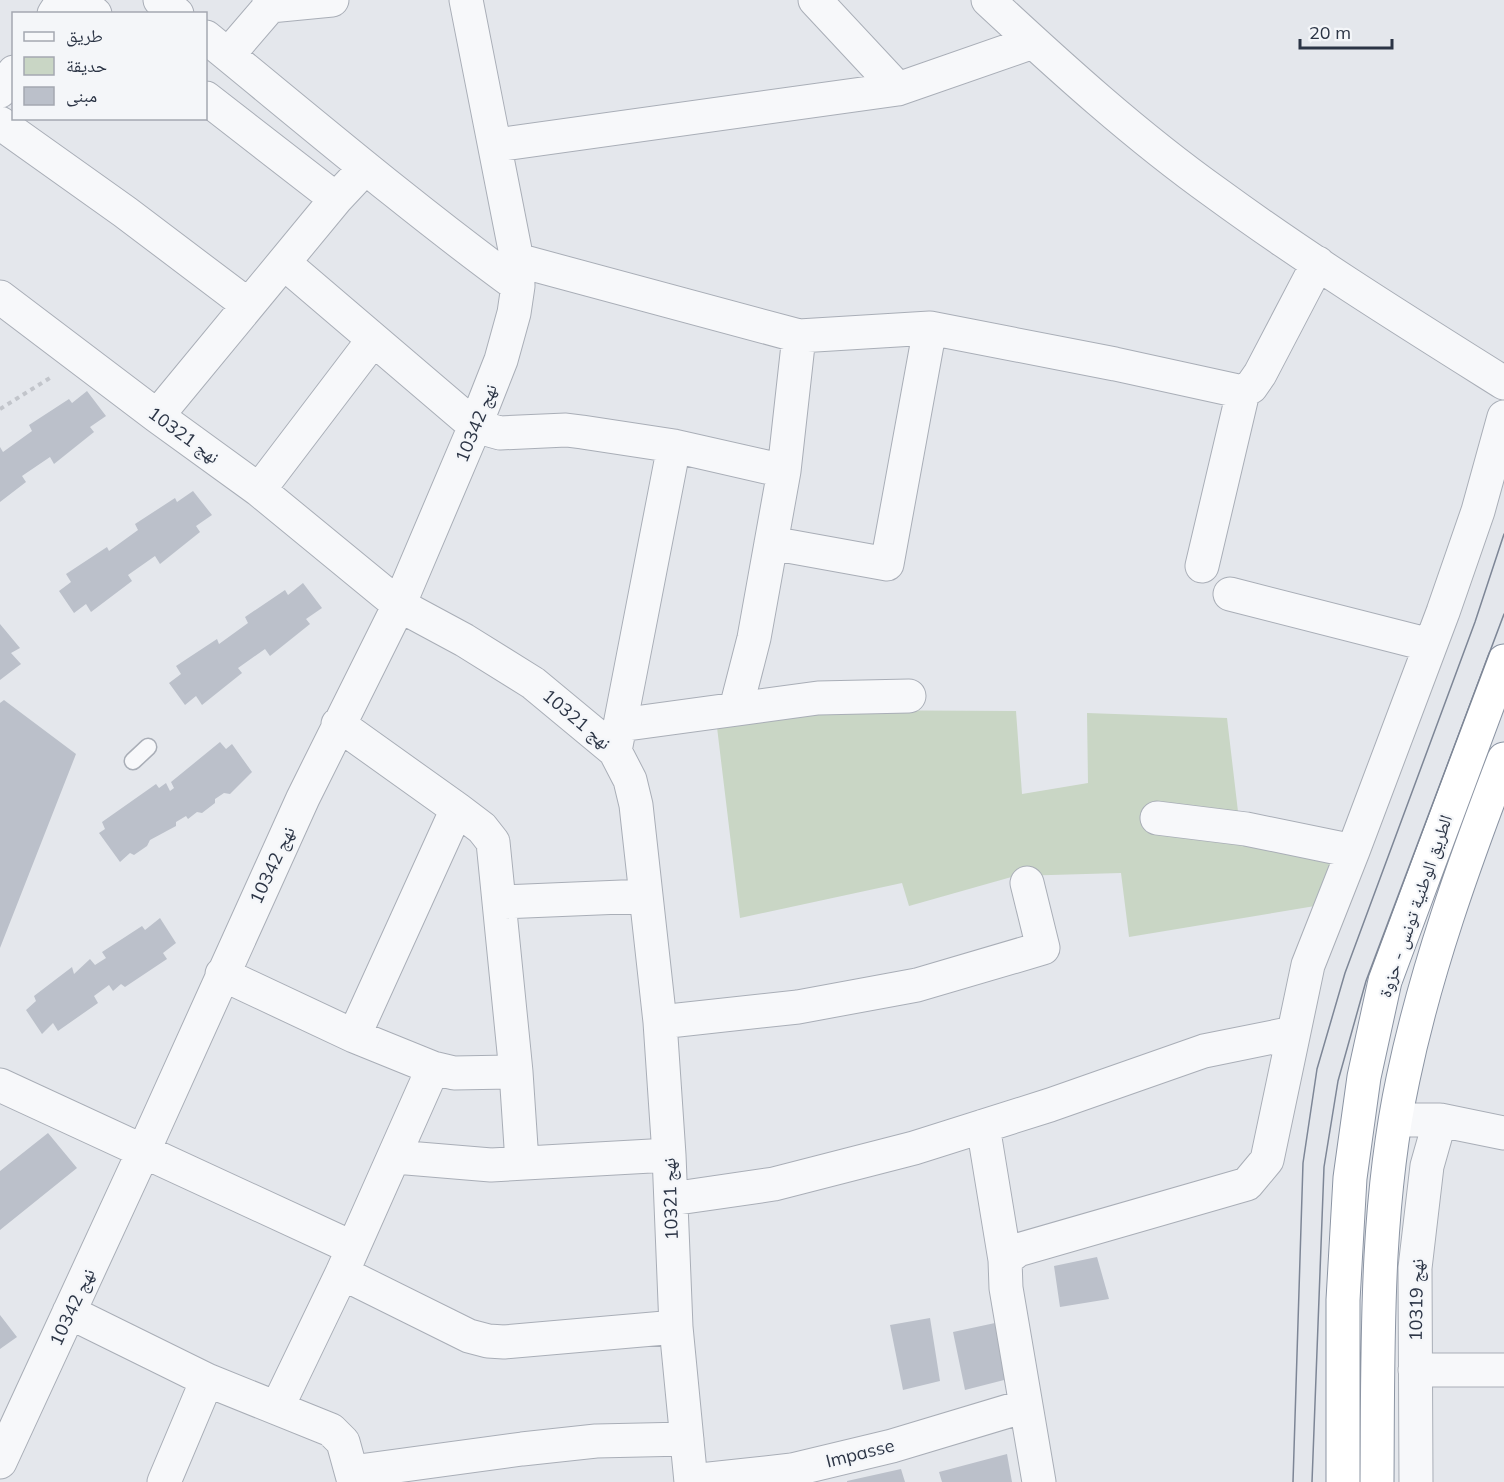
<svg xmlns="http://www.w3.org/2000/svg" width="1504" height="1482" viewBox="0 0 1504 1482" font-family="Mulish,'Noto Naskh Arabic',sans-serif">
<rect width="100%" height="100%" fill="#e4e7ec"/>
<path fill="#c9d6c5" d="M820,710L1016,711L1022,794L1088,783L1087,713L1227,718L1239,820L1343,834L1315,906L1129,937L1121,873L1015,876L909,906L902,883L740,918L716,719Z"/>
<path fill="#bbc0ca" d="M87,391L106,416L90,427L94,432L54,464L50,457L22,476L26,482L0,502V447L3,452L32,431L29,425L69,399L72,403Z
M193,491L212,515L196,526L200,532L160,564L155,556L128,575L132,581L91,612L86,604L74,613L59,591L71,582L66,574L107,547L109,551L138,530L135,524L175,498L177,502Z
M303,583L322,608L306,619L310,624L270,656L265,649L238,668L242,673L202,705L196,696L185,705L169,683L181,674L176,666L217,639L219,644L248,623L245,617L285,590L288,595Z
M0,624L20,648L11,653L21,664L0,680Z
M4,700L76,754L0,948V703Z
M220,742L226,749L232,744L252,772L230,794L224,793L215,799V803L202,813L197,812L188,819L186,816L176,822V826L150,840L147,846L134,855L130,853L120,862L99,833L105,829L102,822L156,784L159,788L166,783L170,791L174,788L171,782Z
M160,918L176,943L163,953L167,959L125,987L121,984L113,991L109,985L94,996L98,1003L58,1031L53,1023L42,1034L26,1010L36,1001L34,996L72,967L74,974L90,959L95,965L106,958L102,952L142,926L145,930Z
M48,1133L77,1168L0,1230V1171Z
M1097,1257L1109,1299L1060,1307L1054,1266Z
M0,1315L17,1337L0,1349Z
M930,1318L940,1381L903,1390L890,1325Z
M995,1323L1000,1354H1005L1008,1379L965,1390L953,1332Z
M1007,1454L1012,1482H942L939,1472Z
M901,1469L905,1482H847V1481Z"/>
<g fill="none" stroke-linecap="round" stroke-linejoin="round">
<g stroke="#a9aeb7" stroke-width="19">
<path id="service" d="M133,761L148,747"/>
</g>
<g stroke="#a9aeb7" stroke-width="35">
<path id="minor" d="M78,0L95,14
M160,0L177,14
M815,0L898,89
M988,0C1060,67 1136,136 1216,193C1309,261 1407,322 1504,383
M270,6L332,0
M54,14L63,0
M206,37C309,121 410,207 518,286
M228,55L270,6L269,0
M0,91L14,72
M206,98L336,199
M0,123L125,212L248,305
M496,145L898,89L1033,42
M517,260L799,336L930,328L1115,364L1243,392L1251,387L1260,374L1318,263
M284,263L475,426L500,433L566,430L582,432L674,446L784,471
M0,297L157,416L259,490L399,605L464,640L533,683L615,751L630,780L636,805L660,1022L669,1155L676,1327L691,1482
M157,416L336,199L365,168
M259,490L373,340
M771,543L887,564L930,328
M1202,566L1243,392
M1230,594L1430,645
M736,708L754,638L784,471L799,336
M338,724L457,809L482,828L493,842L516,1072L522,1162
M620,725L674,446
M615,751L620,725L818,698L909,696
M1157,818L1246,829L1353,851
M500,902L646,896
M222,974L354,1036L433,1068L454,1073L516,1072
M660,1022L798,1007L917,985L1043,948L1027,883
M354,1036L457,809
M0,1085L353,1248
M1396,1120H1440L1504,1133
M983,1126L1005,1260
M395,1157L491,1165L669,1155
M671,1199L774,1184L914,1148L1050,1105L1204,1051L1293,1033
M342,1273L469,1336L488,1341L504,1342L676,1327
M69,1312L207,1380L331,1430L343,1442L354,1482
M1415,1370H1504
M277,1408L342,1273L433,1068
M0,1462L144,1150L303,798L399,605L475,426L501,360L514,313L518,286L517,260L466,0
M352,1472L522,1449L596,1441L687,1439
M691,1481L792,1470L892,1446L1025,1406
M164,1482L207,1380
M1039,1482L1006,1288L1005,1260L1018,1250L1247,1184L1267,1160L1308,965L1353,851L1443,612L1478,511L1504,417
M1416,1482L1415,1268L1427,1166L1440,1120"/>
</g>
<g stroke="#8b94a3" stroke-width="35">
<path id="trunk" d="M1343,1482V1300L1350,1178L1364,1077L1385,981L1504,661
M1377,1482C1378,1348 1375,1210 1403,1079C1426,969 1464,864 1504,759"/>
</g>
<path stroke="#c2c5cb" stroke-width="4" stroke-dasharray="4.5 4.5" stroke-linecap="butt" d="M0,409L53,376"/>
<use href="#service" stroke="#f7f8fa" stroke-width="16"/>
<use href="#minor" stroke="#f7f8fa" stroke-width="33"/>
<use href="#trunk" stroke="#fff" stroke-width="33"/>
<path stroke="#7d8696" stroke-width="1.5" d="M1293,1482L1303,1163L1317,1069L1345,973L1475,622L1504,534
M1312,1482L1324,1167L1338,1081L1366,981L1504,614"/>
</g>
<g text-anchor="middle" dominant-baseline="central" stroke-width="4.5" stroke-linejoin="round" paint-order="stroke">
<g font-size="18" fill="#2b3445" stroke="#f4f6f9">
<text transform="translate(476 423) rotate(-68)">نهج 10342</text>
<text transform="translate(184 435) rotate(36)">نهج 10321</text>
<text transform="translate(577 719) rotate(40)">نهج 10321</text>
<text transform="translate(272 865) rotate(-65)">نهج 10342</text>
<text transform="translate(1415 906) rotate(-71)">الطريق الوطنية تونس - حزوة</text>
<text transform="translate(670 1199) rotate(-92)">نهج 10321</text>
<text transform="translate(1416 1300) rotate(-89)">نهج 10319</text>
<text transform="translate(72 1307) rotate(-65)">نهج 10342</text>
<text transform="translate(860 1453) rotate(-14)">Impasse</text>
</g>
</g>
<rect x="12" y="12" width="195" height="108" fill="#f4f6f9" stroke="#a4a8b1" stroke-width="1.5"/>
<rect x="24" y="32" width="30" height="9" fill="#f7f8fa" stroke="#a4a8b1" stroke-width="1.5"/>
<text x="66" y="42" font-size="18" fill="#2b3445">طريق</text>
<rect x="24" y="57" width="30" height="18" fill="#c9d6c5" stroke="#a4a8b1" stroke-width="1.5"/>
<text x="66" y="72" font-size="18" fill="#2b3445">حديقة</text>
<rect x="24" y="87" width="30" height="18" fill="#bbc0ca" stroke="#a4a8b1" stroke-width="1.5"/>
<text x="66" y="102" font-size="18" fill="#2b3445">مبنى</text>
<path d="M1300 39v9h92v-9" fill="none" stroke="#2b3445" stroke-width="3"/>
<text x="1309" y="39" font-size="18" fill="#2b3445" stroke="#f4f6f9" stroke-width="4.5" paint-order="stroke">20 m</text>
</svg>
